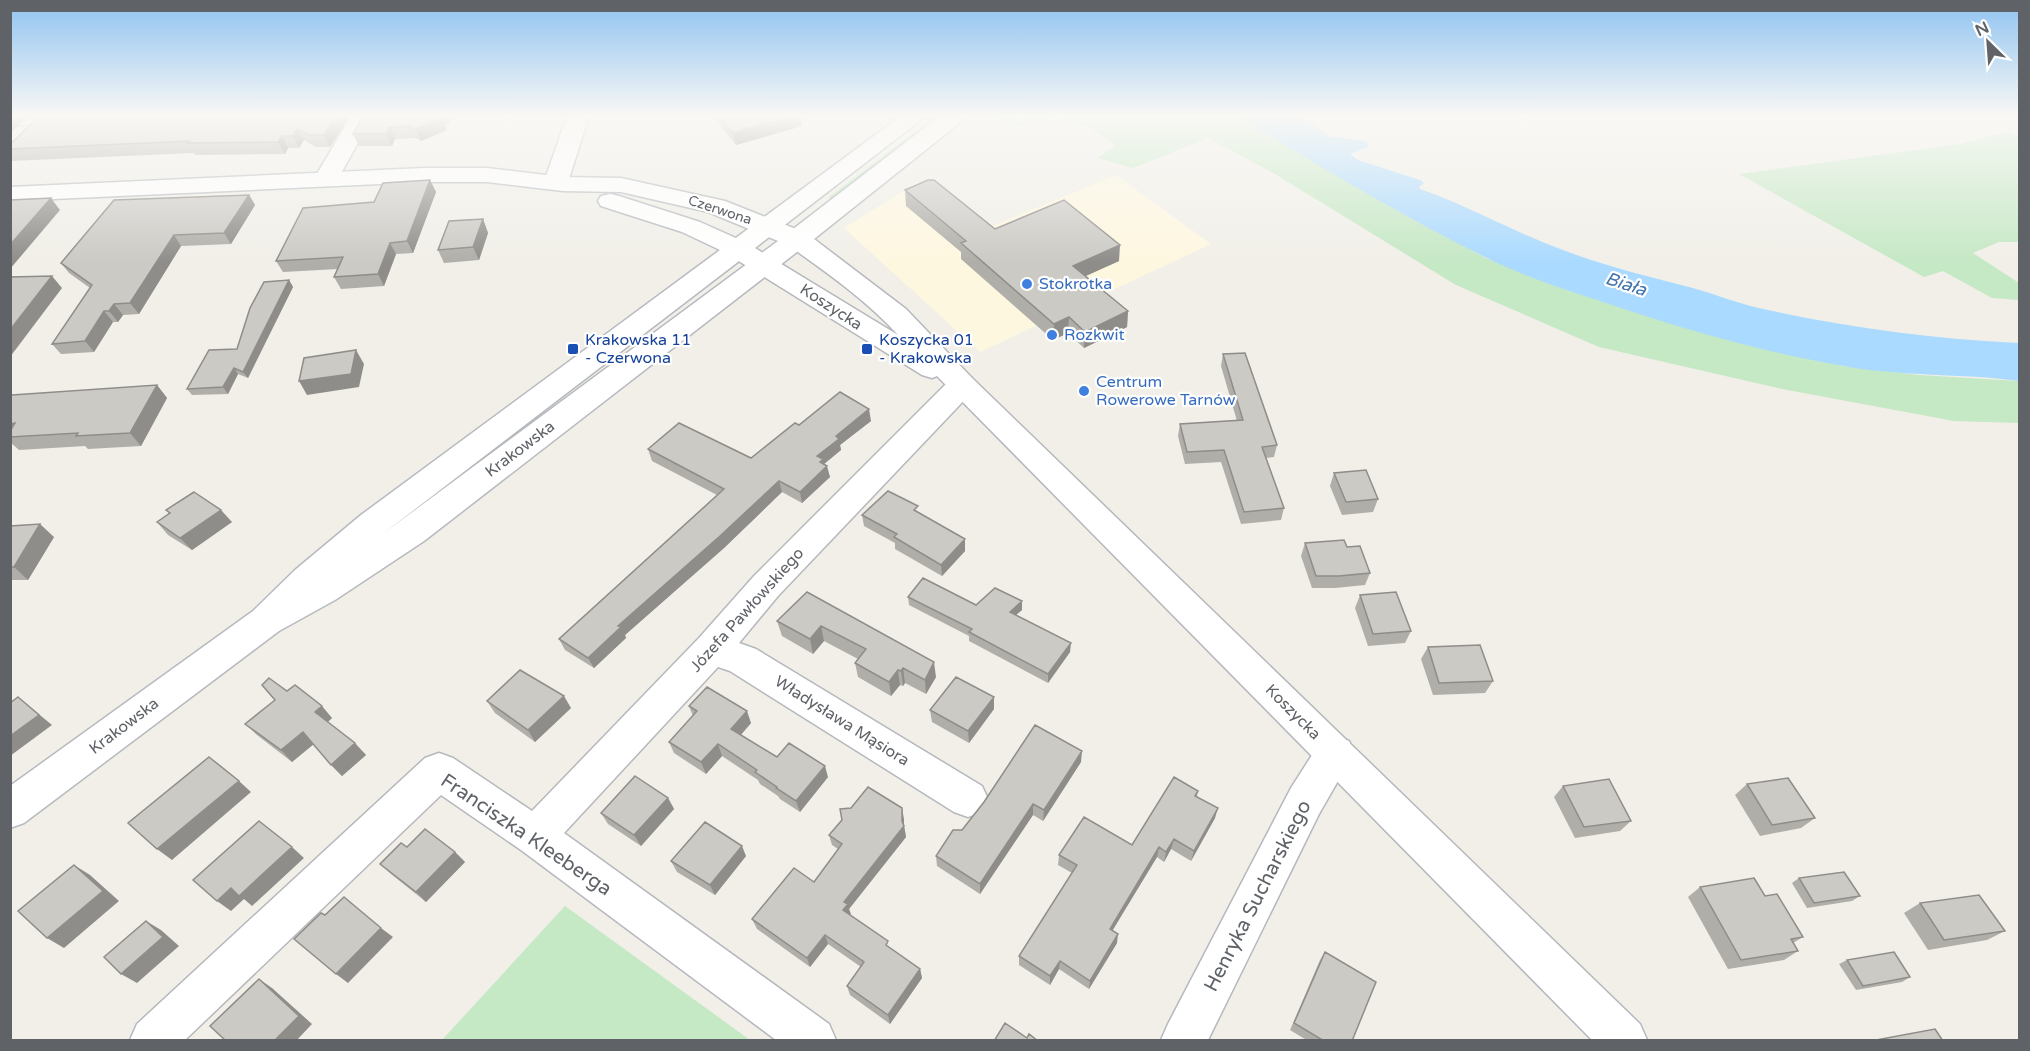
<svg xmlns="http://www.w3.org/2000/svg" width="2030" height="1051" viewBox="0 0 2030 1051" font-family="'Varela Round',sans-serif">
<rect width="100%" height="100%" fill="#f1efe8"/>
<path fill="#fef7e0" d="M1116,175L1211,244L980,352L844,228L917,182L992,226Z"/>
<path fill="#c5e8c5" d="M935,116H944L834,200L828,198Z
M997,116H1237L1339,176L1486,258L1567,290L1843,366L1919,375L2019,381V423L1954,421L1782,389L1599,347L1456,285L1275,174L1208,138L1133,168L1097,158L1115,146L1092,129L1058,119L1015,126L994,118Z
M2007,132L2019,137V242H1999L1973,253L2019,283V300L1992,298L1943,271L1924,277L1739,174L1960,144Z
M565,906L750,1040H442Z"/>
<path fill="#aadaff" d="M1237,116H1299L1329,136L1364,141L1368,143V147L1350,154L1358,160L1420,180L1424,183L1419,187L1420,189C1472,207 1519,235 1571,253C1610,267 1649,277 1689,287C1715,294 1741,305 1768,310C1851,328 1935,339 2019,343V381C1961,373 1902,377 1844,366C1762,352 1682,329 1603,302C1564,289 1522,276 1485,257C1400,215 1318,165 1237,116Z"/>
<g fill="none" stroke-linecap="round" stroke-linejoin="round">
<g stroke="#b5b8bc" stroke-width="3">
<path id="minor" d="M10,116H60L61,117L58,122L10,126Z
M351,116H373L335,184L326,186L317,184L314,179Z
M567,116H589L568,182L565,187L556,189L547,187L544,182Z
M962,375L972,378L977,385L972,392L778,596L739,643L756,649L982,786L988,799L982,812L968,817L954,812L730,671L718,667L564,833L829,1024L836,1040H776L521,850L441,795L185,1040H130L137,1024L425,758L439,753L453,758L532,811L699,638L754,576L952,378Z
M1335,736L1349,741L1354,753L1319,814L1208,1040H1161L1168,1024L1291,788L1321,741Z"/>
</g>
<g stroke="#b5b8bc" stroke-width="3">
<path id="tertiary" d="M901,116H926L755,248L898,335C866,300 826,272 788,245L784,239L788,233L940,116H965L962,121L814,239L906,309L972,378L1640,1024L1647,1040H1592L937,376L932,378L922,375L729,255L725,249L729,243Z"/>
</g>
<g stroke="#b6babf" stroke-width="3">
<path id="secondary" d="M424,168H487L563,177L621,178L725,201L806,233L810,239L806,245L424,541L335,600L279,631L24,823L10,828V786L253,611L295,570L361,515L720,250L682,232L601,206L598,201L601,196L610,194L619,196L700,222L747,243L751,249L747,255L384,533L778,241L708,212L621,192L563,191L487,182H424L10,201V187Z"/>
</g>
<use href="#minor" fill="#fff" fill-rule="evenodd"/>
<use href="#tertiary" fill="#fff" fill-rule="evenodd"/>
<use href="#secondary" fill="#fff" fill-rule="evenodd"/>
</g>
<path fill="#afaea9" d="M350,116L330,147H316L304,140L299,148H288L285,154L195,155L194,153L10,161V143Z
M363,116L451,123L445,125L447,130L421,141L416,138L395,139L392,146H359L353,134Z
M712,116H800L802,126L736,145Z
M430,180L436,192L413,253L396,254L384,286L341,289L334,277L338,269L283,272L276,261L374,202Z
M905,190L995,229L1119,261L1086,276L1128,311L1127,327L1084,348L1068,333L1053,340L961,259V252L906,206Z
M249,195L255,205L231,244L181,246L139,314L123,315L118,322H113L94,352L61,354L52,344L90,288L69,273L61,263Z
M483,219L488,233L479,260L444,263L438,250Z
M289,280L293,287L248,378L238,374L228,394L192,395L187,389L237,349Z
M1223,354L1277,445L1274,457L1266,458L1284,508L1281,520L1241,524L1221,462L1185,464L1178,436L1180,424L1237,421L1221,366Z
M157,385L167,398L141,446L88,449L85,446L19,450L10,442V397Z
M871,421L840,445L841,450L824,464L830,477L802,503L782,492L724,548L625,635L626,638L594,668L565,650L559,639L717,495L652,461L648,449L751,458L799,425Z
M1334,473L1378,499L1373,512L1342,515L1330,486Z
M166,510L232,522L192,550L168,535L157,522L169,513Z
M918,513L965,551L942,576L895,549V543L864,526L862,515Z
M10,526L54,537L28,580H10Z
M1305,543L1347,547L1370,573L1365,585L1335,588H1312L1301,556Z
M807,592L936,677L926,694L905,683L903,686L900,685L891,696L858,677L855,663L858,659L824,641L813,654L782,636L777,621Z
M1360,595L1411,631L1405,643L1368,646L1355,608Z
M908,597L976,605L1022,601V610L1016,615L1070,652L1048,683L969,641V636L909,605Z
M1428,647L1493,681L1485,693L1433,695L1421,659Z
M287,691L332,718L328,722L366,755L342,776L313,744L292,762L257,735L245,724Z
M994,697V709L969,743L932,722L930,710Z
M487,701L571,708L535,742L495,713Z
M689,706L751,723L741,735L777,757L828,777L800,812L780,799L778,796L760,784L758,780L722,756L706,774L674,753L669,742L693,716Z
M1081,762L1043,821L1033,815L980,894L937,866L936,856L962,830Z
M1747,784L1815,818L1801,828L1760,836L1735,795Z
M1563,786L1631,821L1620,831L1575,838L1554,797Z
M1198,791L1197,796L1215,818L1191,861L1171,849L1164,862L1157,857L1112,930L1117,943L1089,989L1059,969L1050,985L1019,965V956L1072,873L1058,865L1059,855L1132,845Z
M668,798L674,809L641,846L608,824L601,813Z
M851,808L904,819V825L906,837L849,909L850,915L890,948L920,969L922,978L890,1024L850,995L847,986L861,967L828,944L810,967L757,929L752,919L814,882L838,849L832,845L829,835Z
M407,847L455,852L465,862L426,902L391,874L380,864Z
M746,856L715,895L677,872L671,861Z
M1799,878L1860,896L1852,901L1807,908L1792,883Z
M1700,887L1765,896L1803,937L1793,943L1798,951L1784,960L1728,969L1688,897Z
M1920,903L2005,931L1987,940L1928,950L1904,913Z
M1325,952L1352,1041H1308L1290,1030L1320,960Z
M1847,960L1910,977L1902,982L1856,990L1839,964Z"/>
<path fill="#8f8d8a" d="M10,116H29L10,133Z
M337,116H350L330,147L324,135Z
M438,116H448L451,123L445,125L447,130L421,141L415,129Z
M792,116H800L802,126L736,145L733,133Z
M390,127L395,139L392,146L386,134Z
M297,129L304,140L299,148L293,136Z
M282,136L288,148L285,154L278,142Z
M430,180L436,192L413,253L407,241Z
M249,195L255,205L231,244L224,233Z
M51,198L60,210L10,269V245Z
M483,219L488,233L479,260L473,247Z
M174,235L181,246L139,314L130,303Z
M390,243L396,254L384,286L378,274Z
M1120,245L1119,261L1072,282L1073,266Z
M52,276L62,288L10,357V330Z
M289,280L293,287L248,378L243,372Z
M114,304L123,315L118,322L109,311Z
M104,311L113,322L94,352L85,341Z
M1128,311L1127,327L1084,348L1085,332Z
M1069,317L1068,333L1053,340L1054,324Z
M356,350L364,364L359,387L307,395L299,381Z
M234,368L238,374L228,394L223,387Z
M157,385L167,398L141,446L130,433Z
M869,409L871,421L840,445L841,450L824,464L827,466L830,477L802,503L800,492L817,456L836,436Z
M779,481L782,492L724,548L625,635L626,638L594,668L588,658L618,626Z
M221,510L232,522L192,550L180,538Z
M40,524L54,537L28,580L14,567Z
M965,539V551L942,576L941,565Z
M1022,601V610L1010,620V612Z
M821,626L824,641L813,654L810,639Z
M1071,643L1070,652L1048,683V674Z
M934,662L936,677L926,694L925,680Z
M903,668L905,683L903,686L901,671Z
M898,670L900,685L891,696L889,682Z
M564,696L571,708L535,742L528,730Z
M18,697L52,725L10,756V736Z
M994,697V709L969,743L968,731Z
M322,706L332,718L325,724L315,712Z
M747,711L751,723L736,740L731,729Z
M303,732L314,744L292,762L281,750Z
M355,743L366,755L342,776L331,765Z
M718,744L722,756L706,774L701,762Z
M1082,751L1081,762L1043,821L1044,810Z
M825,766L828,777L800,812L796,801Z
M239,781L251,792L172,860L157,849Z
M668,798L674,809L641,846L634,835Z
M1033,804V815L980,894V884Z
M902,808L904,819V827V826L906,837L849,909L851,914L846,920L843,910L844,902L902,821Z
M1218,808L1215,818L1191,861L1194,851Z
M1174,839L1171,849L1164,862L1166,852Z
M742,846L746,856L715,895L710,885Z
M292,847L304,858L252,906L244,899L231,911L217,901L231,888Z
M1159,847L1157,857L1108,938L1110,929Z
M455,852L465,862L426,902L416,892Z
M74,865L90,875L119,901L64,948L47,938Z
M146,921L161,930L179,946L137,983L121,974Z
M381,928L393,937L348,983L336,974Z
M1118,934L1117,943L1089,989L1090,981Z
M825,935L828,944L810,967L807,958Z
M1060,961L1059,969L1050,985V976Z
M920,969L922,978L890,1024L888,1015Z
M259,979L272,988L312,1024L296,1041H274Z"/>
<path fill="#cccac5" stroke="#8f8d8a" stroke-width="1.5" d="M39,116H337L324,135H310L297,129L293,136H282L278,142L188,143L190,141L10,149V143L14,141Z
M363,116H439L442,118L415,129L411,126L390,127L386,134H353Z
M720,116H792L733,133Z
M430,180L407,241L390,243L378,274L334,277L343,257L276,261L303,208L374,202L383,183Z
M928,180H934L995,229L1064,200L1120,245L1073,266L1128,311L1085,332L1069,317L1054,324L961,243L966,241L905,190Z
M249,195L224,233L174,235L130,303L114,304L109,311H104L85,341L52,344L92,285L61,263L114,200Z
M51,198L10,245V200Z
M483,219L473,247L438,250L449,221Z
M52,276L10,330V277Z
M289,280L243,372L234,368L223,387L187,389L209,350L237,349L250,308L264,282Z
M356,350L351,374L299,381L304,358Z
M1245,353L1277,445L1262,447L1284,508L1244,512L1224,450L1187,452L1180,424L1243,420L1223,354Z
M157,385L130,433L76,436L78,433L10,437V431L15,423L10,424V397L12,395Z
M840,392L869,409L836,436L839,439L817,456L823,459L820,462L827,466L800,492L779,481L720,536L618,626L621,627L588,658L559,639L724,489L648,449L679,423L751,458L795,423L799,425Z
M1366,470L1378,499L1346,502L1334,473Z
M888,491L918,506L914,510L965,539L941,565L894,537L897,534L862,515Z
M194,492L221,510L180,538L157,522L170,513L166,510Z
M40,524L14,567H10V526Z
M1344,540L1347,547L1360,546L1370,573L1339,576H1316L1305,543Z
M923,578L976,605L995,588L1022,601L1010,612L1071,643L1048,674L969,632L972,629L908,597Z
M807,592L934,662L925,680L903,668L901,671L898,670L889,682L855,663L866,649L821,626L810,639L777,621Z
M1396,592L1411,631L1373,634L1360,595Z
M1480,645L1493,681L1439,683L1428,647Z
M520,670L564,696L528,730L487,701Z
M956,677L994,697L968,731L930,710Z
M269,678L287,691L295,685L322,706L315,712L355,743L331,765L303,732L281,750L245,724L275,700L262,685Z
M707,687L747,711L731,729L777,757L789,743L825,766L796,801L776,788L777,787L755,772L757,770L718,744L701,762L669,742L697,711L689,706Z
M18,697L39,715L10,736V703Z
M1035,725L1082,751L1044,810L1033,804L980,884L936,856L953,830H962L984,802Z
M209,757L239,781L157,849L128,823Z
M635,776L668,798L634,835L601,813Z
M1174,777L1198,791L1195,796L1218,808L1194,851L1174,839L1166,852L1159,847L1110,929L1118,934L1090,981L1060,961L1050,976L1019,956L1077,865L1059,855L1084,817L1132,845Z
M1788,778L1815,818L1772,825L1747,784Z
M1609,779L1631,821L1584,827L1563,786Z
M868,787L902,808V821L904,826L844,902L848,904L843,910L888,941L886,945L920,969L888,1015L847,986L864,962L825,935L807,958L752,919L794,868L814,882L842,844L829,835L842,820L840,809L851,808Z
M259,821L292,847L239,896L231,888L217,901L193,880Z
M705,822L742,846L710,885L671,861Z
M425,829L455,852L416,892L380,864L401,843L407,847Z
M74,865L103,891L47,938L18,911Z
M1844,872L1860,896L1814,903L1799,878Z
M1754,878L1765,896L1777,894L1803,937L1791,939L1798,951L1741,960L1700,887Z
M1979,895L2005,931L1944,940L1920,903Z
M344,897L381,928L336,974L294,939L321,913L325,915Z
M146,921L163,937L121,974L104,957Z
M1325,952L1376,982L1352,1041H1324L1294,1023Z
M1894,952L1910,977L1863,986L1847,960Z
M259,979L299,1016L274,1041H226L210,1026Z
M1005,1023L1027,1038L1029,1034L1038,1041H994Z
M1935,1029L1943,1041L1876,1040Z"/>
<linearGradient id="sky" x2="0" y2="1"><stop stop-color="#8fc3f1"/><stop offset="0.44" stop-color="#f9f8f5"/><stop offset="1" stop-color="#f9f8f5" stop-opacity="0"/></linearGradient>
<rect width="2030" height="263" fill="url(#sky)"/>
<g fill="#3f7fe0" stroke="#fff" stroke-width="2">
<circle cx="1027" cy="284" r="6"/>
<circle cx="1052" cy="335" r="6"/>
<circle cx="1084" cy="391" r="6"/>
</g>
<g fill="#1a4fb4" stroke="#fff" stroke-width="2">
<rect x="567" y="343" width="12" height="12" rx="3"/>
<rect x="861" y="343" width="12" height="12" rx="3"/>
</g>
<g text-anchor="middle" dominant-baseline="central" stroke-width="4.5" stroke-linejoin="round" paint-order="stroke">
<g font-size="14" fill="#5f6368" stroke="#fff">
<text transform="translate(720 210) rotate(18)">Czerwona</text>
</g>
<g font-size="16" fill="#366cbe" stroke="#fff" text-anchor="start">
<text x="1039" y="284">Stokrotka</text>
<text x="1064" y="335">Rozkwit</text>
<text x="1096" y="382">Centrum<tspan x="1096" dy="18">Rowerowe Tarnów</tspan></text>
</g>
<g font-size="16" fill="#5f6368" stroke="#fff">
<text transform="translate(831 307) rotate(33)">Koszycka</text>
<text transform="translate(520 449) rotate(-37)">Krakowska</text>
<text transform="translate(747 610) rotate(-48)">Józefa Pawłowskiego</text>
<text transform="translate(1293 712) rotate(45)">Koszycka</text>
<text transform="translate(842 721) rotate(32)">Władysława Mąsiora</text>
<text transform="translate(124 726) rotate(-37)">Krakowska</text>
</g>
<g font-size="16" fill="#164399" stroke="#fff" text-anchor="start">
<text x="585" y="340">Krakowska 11<tspan x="585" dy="18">- Czerwona</tspan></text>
<text x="879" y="340">Koszycka 01<tspan x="879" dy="18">- Krakowska</tspan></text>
</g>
<g font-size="18" font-style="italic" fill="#4174aa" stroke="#fff">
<text transform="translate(1626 284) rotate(18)">Biała</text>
</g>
<g font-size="20" fill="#5f6368" stroke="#fff">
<text transform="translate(526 835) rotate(34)">Franciszka Kleeberga</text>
<text transform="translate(1258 896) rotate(-63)">Henryka Sucharskiego</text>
</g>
</g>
<rect width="2030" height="1051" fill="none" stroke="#5f6368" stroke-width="24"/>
<g transform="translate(1988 42) rotate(335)" stroke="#ffffff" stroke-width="4.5" paint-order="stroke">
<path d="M0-4.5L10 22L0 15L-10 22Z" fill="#5f6368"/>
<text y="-9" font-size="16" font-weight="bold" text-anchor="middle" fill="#5f6368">N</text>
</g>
</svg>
